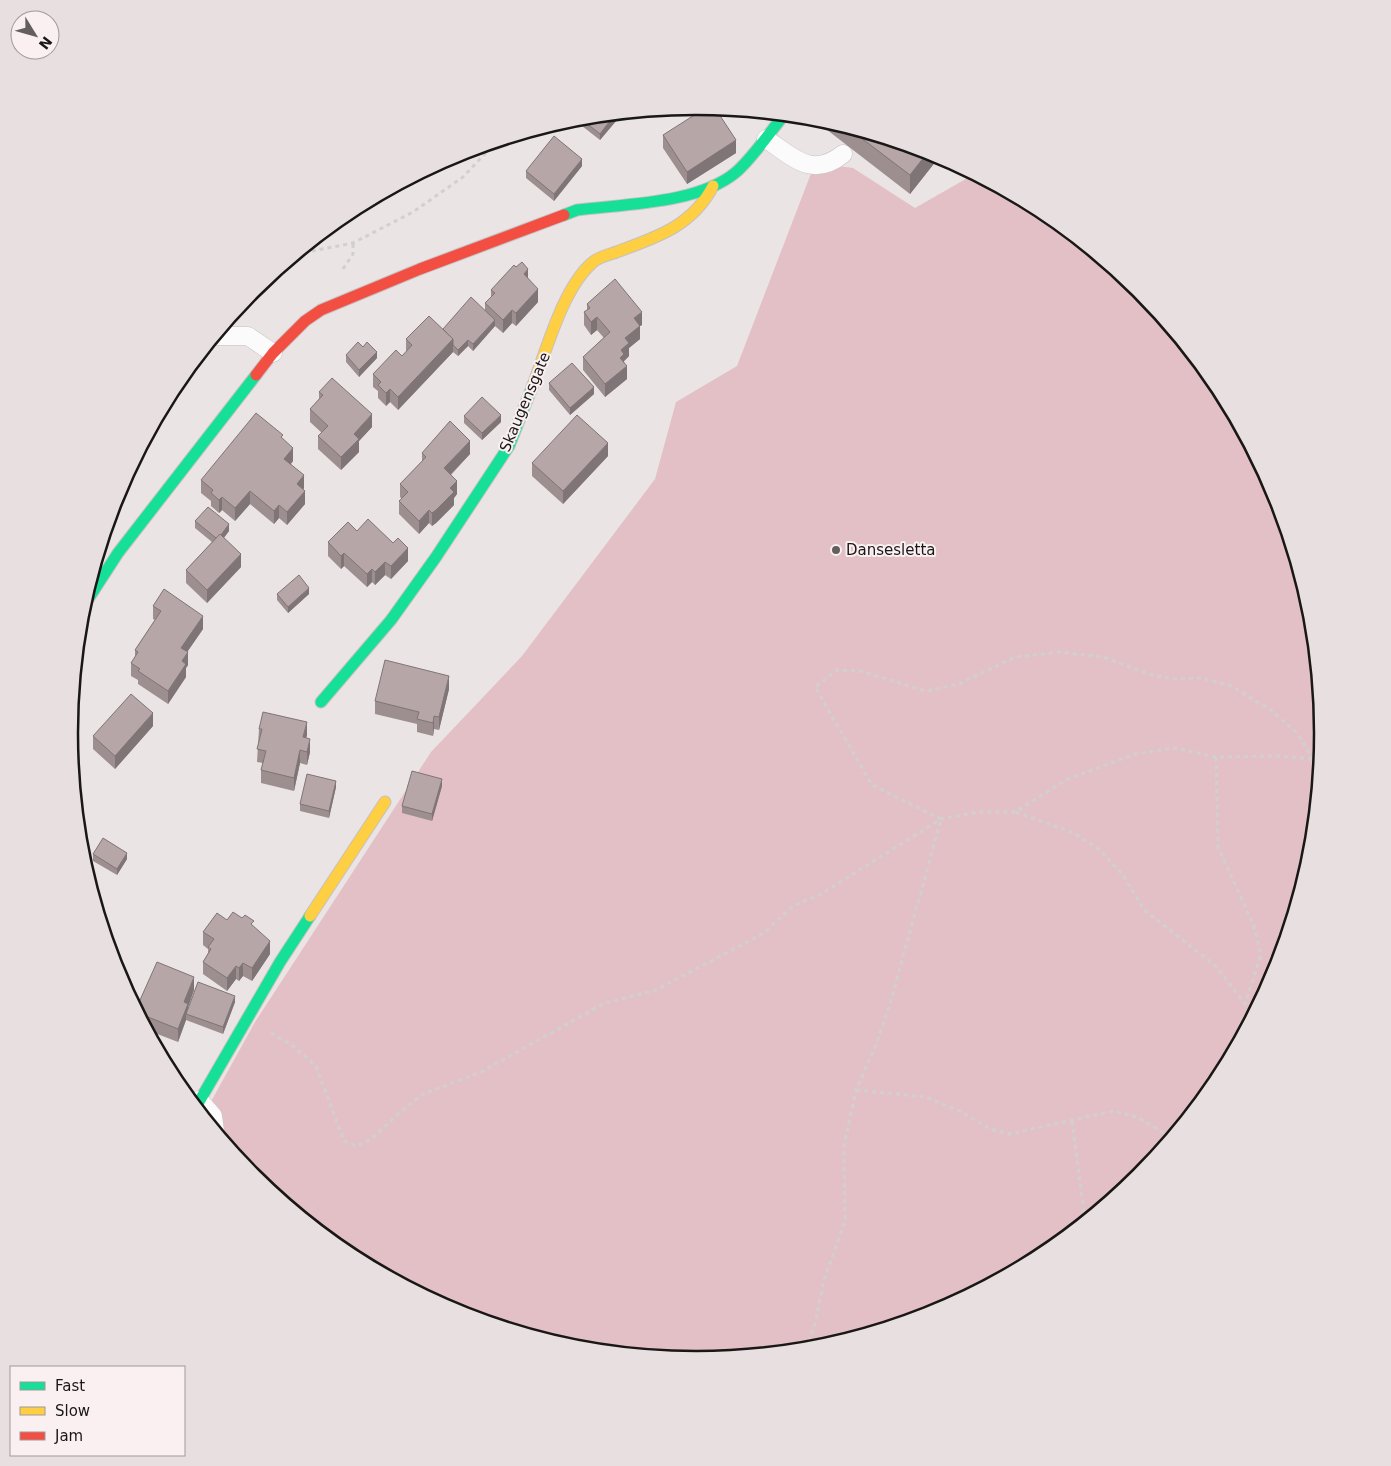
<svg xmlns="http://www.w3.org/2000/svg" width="1391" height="1466" viewBox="0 0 1391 1466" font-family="'DejaVu Sans',sans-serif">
<rect width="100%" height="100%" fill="#eae4e5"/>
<path fill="#e3c0c5" d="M815,163L853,168L915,208L971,176L1044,212L1139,290L1217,385L1275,493L1310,611L1322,733L1310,856L1274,973L1216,1081L1138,1176L1043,1254L935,1312L817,1348L695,1360L573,1348L455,1312L347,1254L252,1176L203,1116L255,1022L431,752L522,656L655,479L676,402L737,366Z"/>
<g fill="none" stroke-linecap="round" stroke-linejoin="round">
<g stroke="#c6c1c2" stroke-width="19">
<path id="lane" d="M766,139C793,157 812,179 843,154
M214,336H248L273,353
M199,1100L213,1116L215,1131"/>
</g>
<g stroke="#c6c1c2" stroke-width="13">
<path id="fast" d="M564,215L577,210C624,204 697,204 735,173C751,160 770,132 784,115
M81,610L118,553L256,375
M321,702L391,620L436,557L509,446L533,385
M196,1107L280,962L310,916"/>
</g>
<g stroke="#c6c1c2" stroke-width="13">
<path id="slow" d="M533,385C547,349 563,288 592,263C599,256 610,255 619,251C658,237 693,225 713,186
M310,916L385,802"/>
</g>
<g stroke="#c6c1c2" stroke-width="13">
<path id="jam" d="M256,375L273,353L305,321L321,310L420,269L564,215"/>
</g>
<path stroke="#d1d0d0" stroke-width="3" stroke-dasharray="4 4" stroke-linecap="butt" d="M296,254L353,243L413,212L463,177L497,141
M343,269L353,254V243
M246,297L247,313
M1216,757L1218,847L1254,926L1261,955L1245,1004
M1016,812L1074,833L1100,850L1123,875L1144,910L1216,966L1245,1004L1251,1017
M941,819L872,785L815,687L837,670L860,671L926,691L959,684L1015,657L1060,652L1103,657L1149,674L1173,679L1202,678L1231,686L1271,710L1298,734L1313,759
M271,1033L292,1045L316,1066L344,1141L356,1146L370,1140L406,1107L423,1094L481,1072L605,1003L656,990L764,933L793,906L821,894L941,819L978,812H1015L1068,779L1135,754L1174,748L1216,757L1280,756L1313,759L1319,762
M856,1090L925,1097L960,1111L990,1129L1009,1134L1113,1111L1137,1117L1171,1137
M1072,1121L1085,1220
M806,1349L815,1324L824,1280L845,1221L844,1146L856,1090L876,1045L890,1004L941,819"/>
<use href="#lane" stroke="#fcfbfb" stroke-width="18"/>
<use href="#fast" stroke="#16e098" stroke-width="11"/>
<use href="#slow" stroke="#ffcf43" stroke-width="11"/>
<use href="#jam" stroke="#f24e42" stroke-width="11"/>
</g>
<path fill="#9d8f90" d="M616,114V121L600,140L573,119Z
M822,120L936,154L940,156L910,194L822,126Z
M663,135L736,153L687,184L663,148Z
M582,166L554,201L526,178V171Z
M528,279L538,302L516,326L512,323L503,333L495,326L473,351L468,346L458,356L453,352L398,410L390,402L386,406L378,398V391L373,387V374L402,356L406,352V339L443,329L485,310V303L491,297V290Z
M587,304L642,325L640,326V339L629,348V356L624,361L627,379L605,397L583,370V357L604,338L597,330L591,335L584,325V312L587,310Z
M363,347L377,358L359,377L346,362V355Z
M549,383L594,394L570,415L549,390Z
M319,392L372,427L359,441V452L341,470L318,449V436L322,433L310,422V409L319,399Z
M464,416L501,422L482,440L464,423Z
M283,439L293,461L291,464L304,488L303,490L305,504L287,525L279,518L274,524L250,504L235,521L222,510L219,513L211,506V501L201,493V480Z
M422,453L470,454L451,475L457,494L454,498V505L436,523L432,526L429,523L419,534L399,514V501L402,499L400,497V484L422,462Z
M608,456L563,504L532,476V463Z
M195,521L229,531L224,538L241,567L207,603L186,583V570L212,542L195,528Z
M357,531L408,561L391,579L385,575L375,585L372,582L367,587L344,566L341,569L328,556V542Z
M277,594H309L288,613L277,600Z
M153,606L203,629L187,652L188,665L186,668V677L168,704L138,684V680L131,676V663L135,657V650L155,620L153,619Z
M449,689L439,730L434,729L433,736L417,732V724L375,714V701Z
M153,726L115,769L93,749V736Z
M259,729L307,735L306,738L310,752L307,765L300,763L294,791L261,783V770L263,763L257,762Z
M442,786L432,821L402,813V806Z
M336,787L329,818L300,811V804Z
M93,854L127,859L117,875L93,861Z
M227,920L254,927L270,954L252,981L243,976L239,981L236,979L227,991L203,974V962L208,953V949L203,945V932Z
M194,990L188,1007V1009L235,1002L223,1034L186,1020L178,1042L147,1030L136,1009Z"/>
<path fill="#7f7476" d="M616,114V121L600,140V134Z
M736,140V153L687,184V172Z
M928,152L940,156L910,194V175Z
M582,159V166L554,201V194Z
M528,269V282L524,274Z
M538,289V302L516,326V313Z
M512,310V323L503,333V320Z
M642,312V325L640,326V339L629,348V356L624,361V367L620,358L621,350L625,338L634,318Z
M597,317V330L591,335V322Z
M495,320V326L473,351V344Z
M453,339V352L398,410V397Z
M468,340V346L458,356V350Z
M377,352V358L359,377V370Z
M627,366V379L605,397V384Z
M594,387V394L570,415V408Z
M390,389V402L386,406V393Z
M372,414V427L359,441V452L341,470V457L354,434Z
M501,415V422L482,440V433Z
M470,441V454L444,481V468Z
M608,443V456L563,504V491Z
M293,448V461L284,472V459Z
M304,475V488L297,497V484Z
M457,481V494L454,498V505L436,523L432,526V513L450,488Z
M250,491V504L235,521V508Z
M305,491V504L287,525V512Z
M222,497V510L219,513V500Z
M279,505V518L274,524V511Z
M429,510V523L419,534V521Z
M229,524V531L217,546V539Z
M408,548V561L391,579V566Z
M344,553V566L341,569V556Z
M241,554V567L207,603V590Z
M385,562V575L375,585V572Z
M372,569V582L367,587V574Z
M309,588V594L288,613V607Z
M203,616V629L181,661V648Z
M188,652V665L186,668V677L168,704V691L182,661Z
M449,676V689L439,730V717Z
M153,713V726L115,769V756Z
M434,716V729L433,736V723Z
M307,722V735L303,750V737Z
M310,739V752L307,765V752Z
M300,750V763L294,791V778Z
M442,779V786L432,821V814Z
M336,781V787L329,818V811Z
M127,853V859L117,875V869Z
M270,941V954L252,981V968Z
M243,963V976L239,981V968Z
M236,966V979L227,991V978Z
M194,977V990L188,1007V1014H186V1020L178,1042V1029L184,1002Z
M235,996V1002L223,1034V1027Z"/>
<path fill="#b6a6a8" stroke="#7f7476" d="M707,107L715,108L736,140L687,172L663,135Z
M615,114L600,134L580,118Z
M848,128L928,152L910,175Z
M554,136L582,159L554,194L526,171Z
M522,262L528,269L524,274L538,289L516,313L512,310L503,320L485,303L495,293L491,290L514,265L516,267Z
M615,279L642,312L634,318L640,326L625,338L629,343L621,350L624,354L620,358L627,366L605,384L583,357L610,332L597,317L591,322L584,312L590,308L587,304Z
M471,297L495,320L473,344L468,340L458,350L453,345V339L443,329Z
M429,316L453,339L398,397L390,389L386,393L378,385L381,382L373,374L396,350L402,356L412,345L406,339Z
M358,342L363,347L367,342L377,352L359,370L346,355Z
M572,363L594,387L570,408L549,383Z
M332,378L372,414L354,434L359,439L341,457L318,436L328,426L310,409L323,395L319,392Z
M482,397L501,415L482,433L464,416Z
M256,413L283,435L281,437L293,448L284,459L304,475L297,484L305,491L287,512L279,505L274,511L250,491L235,508L222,497L219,500L211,493L213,490L201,480Z
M577,415L608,443L563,491L532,463Z
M450,421L470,441L444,468L457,481L450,488L454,492L436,510L432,513L429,510L419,521L399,501L408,492L400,484L426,457L422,453Z
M208,507L229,524L221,535L220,534L216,538L195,521Z
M368,519L393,543L398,538L408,548L391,566L385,562L375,572L372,569L367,574L344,553L341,556L328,542L348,522L357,531Z
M220,534L241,554L207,590L186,570Z
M299,575L309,588L288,607L277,594Z
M164,589L203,616L181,648L188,652L182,661L186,664L168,691L138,671L140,669L131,663L138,652L135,650L161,611L153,606Z
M385,660L449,676L439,717L434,716L433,723L417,719L419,712L375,701Z
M131,694L153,713L115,756L93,736Z
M263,712L307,722L303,737L310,739L307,752L300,750L294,778L261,770L266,751L257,749L262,729H259Z
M412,771L442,779L432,814L402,806Z
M307,774L336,781L329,811L300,804Z
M103,838L127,853L117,869L93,854Z
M233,912L242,918L245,915L254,921L251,924L270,941L252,968L243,963L239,968L236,966L227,978L203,962L211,949L208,947L214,939L203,932L217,913L227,920Z
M157,962L194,977L184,1002L188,1004L178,1029L138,1013L136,1009Z
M198,982L235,996L223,1027L186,1014Z"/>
<circle fill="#635f5f" stroke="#faf0f1" stroke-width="2" cx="836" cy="550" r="5"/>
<g text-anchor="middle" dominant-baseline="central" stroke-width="4" stroke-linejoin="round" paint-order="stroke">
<g font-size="15" fill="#1a1717" stroke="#faf0f1">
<text transform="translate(525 402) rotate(-67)">Skaugensgate</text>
</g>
<g font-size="15" fill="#1a1717" stroke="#faf0f1" text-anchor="start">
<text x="846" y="550">Dansesletta</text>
</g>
</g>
<path d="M0 0H1391V1466H0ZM78 733a618 618 0 1 1 1236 0a618 618 0 1 1-1236 0Z" fill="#e8dfe0" fill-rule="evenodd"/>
<path fill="none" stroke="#1a1717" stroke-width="2.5" d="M78 733a618 618 0 1 1 1236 0a618 618 0 1 1-1236 0Z"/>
<rect x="10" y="1366" width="175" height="90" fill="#faf0f1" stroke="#a0999a"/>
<rect x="20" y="1382" width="25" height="8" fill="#16e098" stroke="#a0999a"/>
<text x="55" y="1391" font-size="15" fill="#1a1717">Fast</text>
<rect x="20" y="1407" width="25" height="8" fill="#ffcf43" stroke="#a0999a"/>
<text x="55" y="1416" font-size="15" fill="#1a1717">Slow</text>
<rect x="20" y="1432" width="25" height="8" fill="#f24e42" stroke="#a0999a"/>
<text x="55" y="1441" font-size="15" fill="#1a1717">Jam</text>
<g transform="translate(35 35) rotate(127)"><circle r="24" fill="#faf0f1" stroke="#a0999a"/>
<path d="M0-4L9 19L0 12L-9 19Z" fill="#635f5f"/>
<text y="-8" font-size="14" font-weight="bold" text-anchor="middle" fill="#1a1717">N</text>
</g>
</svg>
